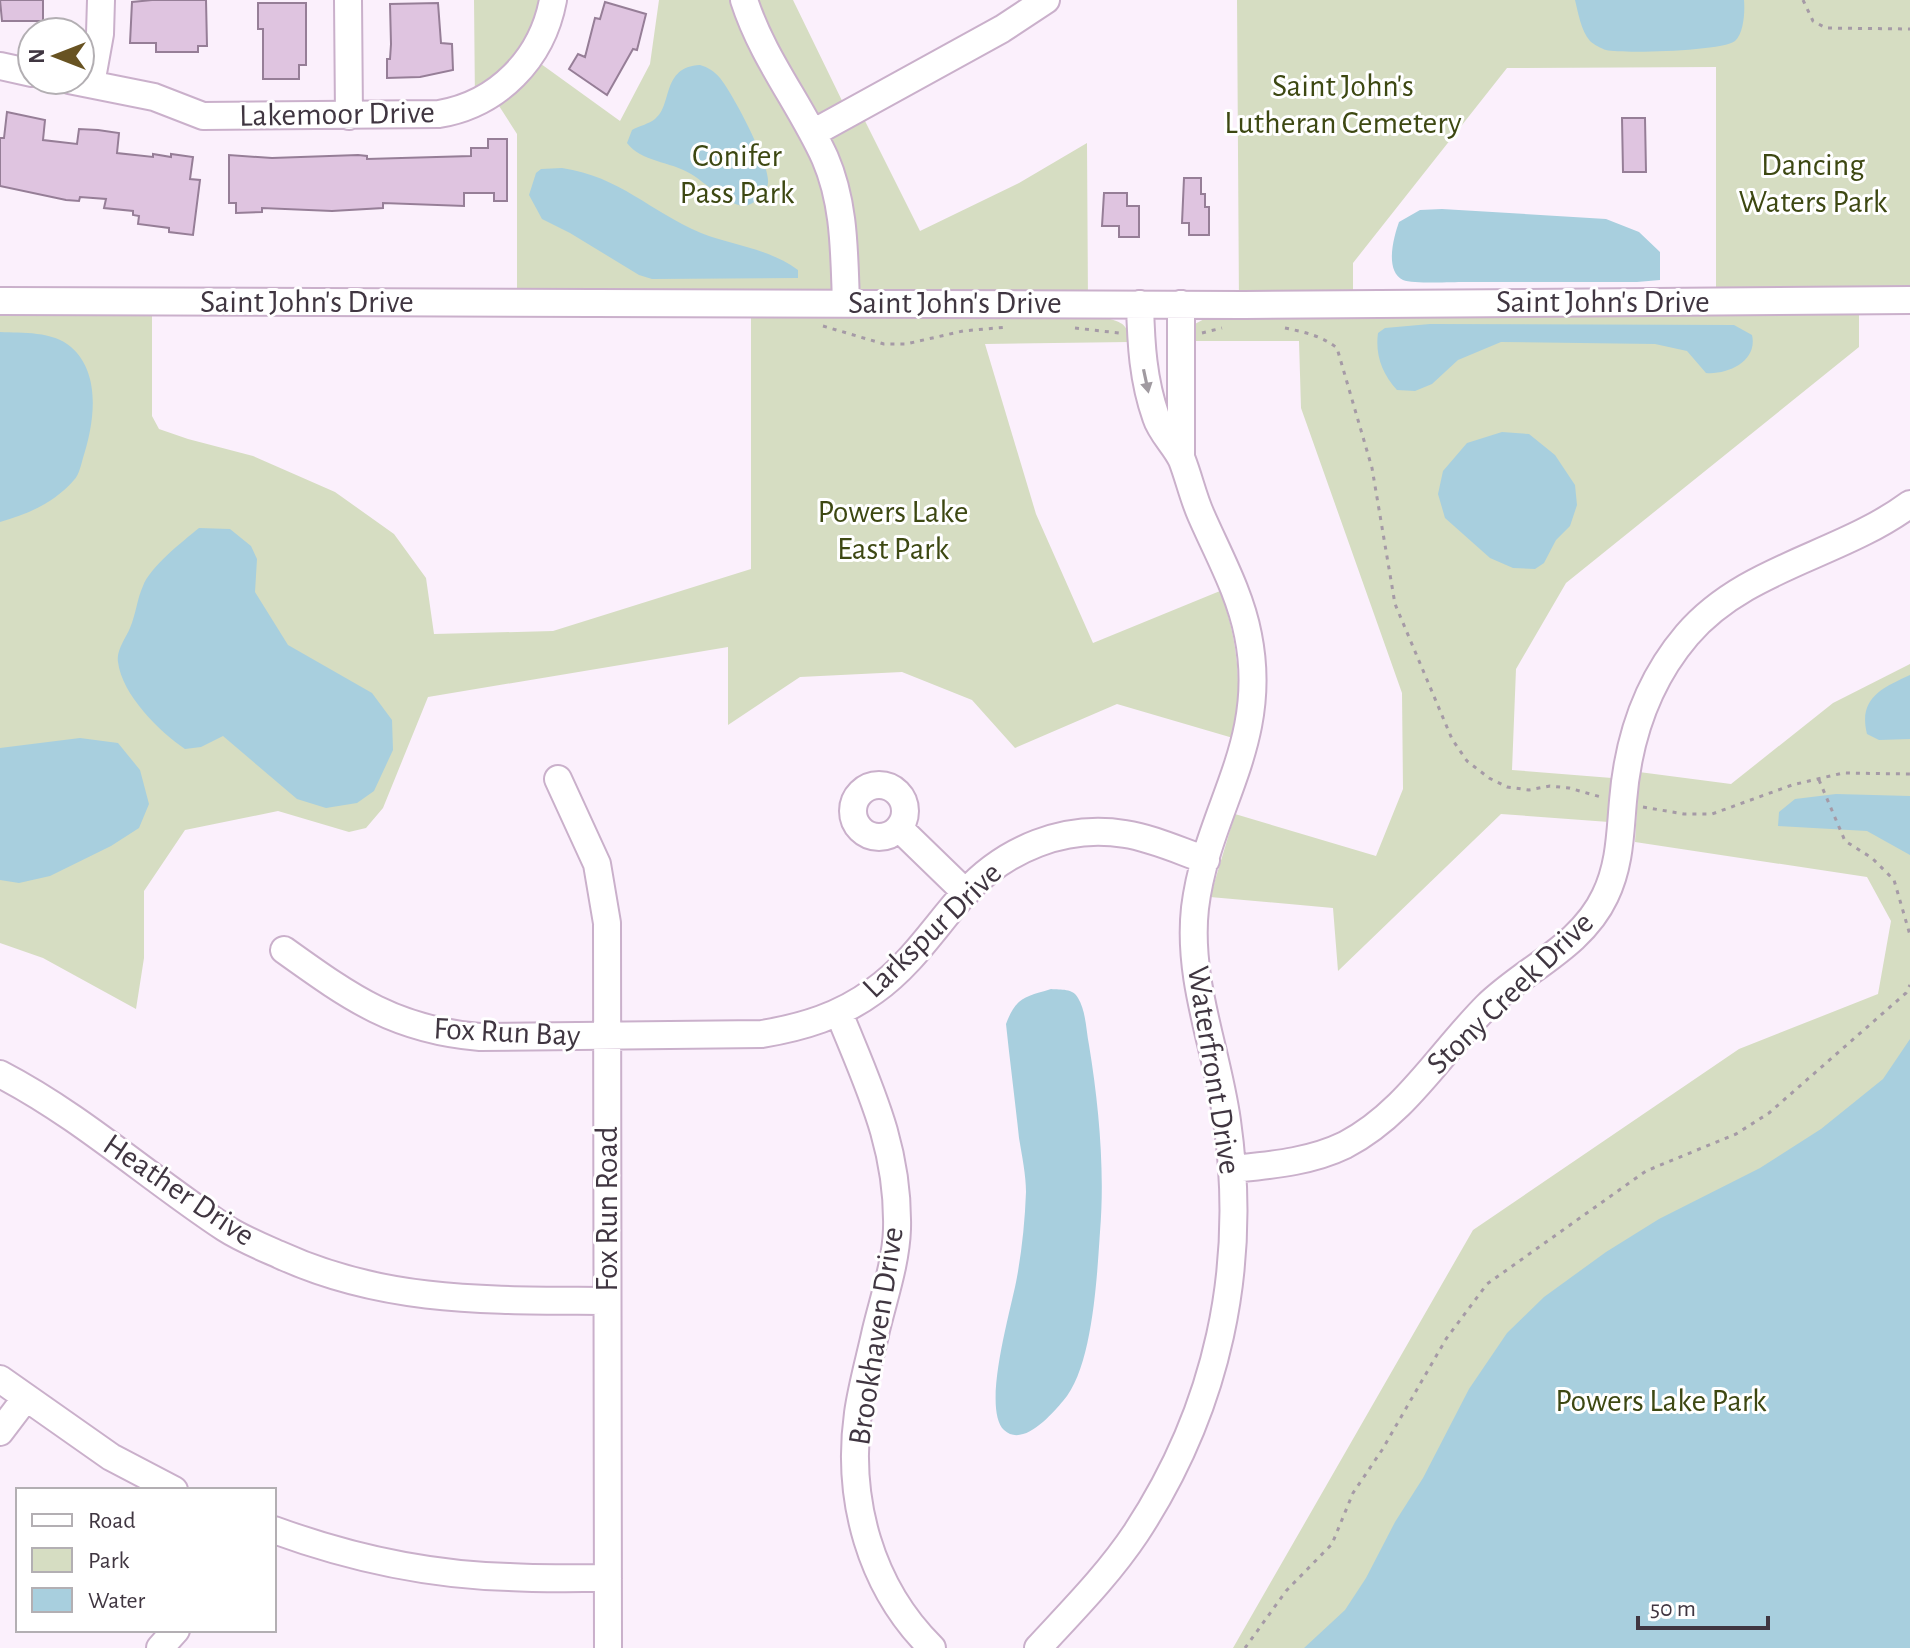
<svg xmlns="http://www.w3.org/2000/svg" width="1910" height="1648" viewBox="0 0 1910 1648" font-family="'Alegreya Sans',sans-serif">
<rect width="100%" height="100%" fill="#fbf0fc"/>
<path fill="#d6ddc2" d="M474,0H553L530,56L620,121L650,64L659,0H793L848,113L859,109L920,231L1019,183L1087,143L1088,303C1095,308 1103,316 1110,319C1124,323 1128,326 1129,342L985,344L1036,514L1093,643L1220,591C1238,639 1243,687 1233,738L1117,704L1015,748L972,700L902,672L800,677L728,725V647L428,697L383,808L366,828L349,832L278,811L185,830L144,891V958L136,1009L43,958L0,943V301L152,302V416L159,429L188,439L253,456L335,492L394,534L426,578L434,634L553,631L751,569V303H517V134L492,95L475,104Z
M1237,0H1910V300L1716,301V67L1507,68L1353,263V303L1239,305Z
M1859,314V347L1566,583L1516,669L1512,770L1612,778L1609,822L1501,814L1338,971L1333,908L1210,897L1235,814L1376,856L1403,789L1402,693L1301,408L1299,341H1190L1193,325L1208,317Z
M1910,664V1648H1233L1473,1230L1739,1049L1878,994L1891,921L1867,877L1635,842L1639,772L1731,784L1833,703Z"/>
<path fill="#a8cfde" d="M1575,0H1744C1745,11 1744,33 1735,41C1723,51 1623,54 1606,50C1602,49 1593,44 1590,41C1581,31 1578,12 1575,0Z
M700,65C708,67 715,72 720,78C733,94 770,164 768,183C767,191 761,198 754,202C751,204 747,206 743,206C725,203 706,183 691,174C670,161 641,162 627,143L632,130C639,126 649,124 655,119C673,105 661,67 700,65Z
M562,168C621,177 649,211 701,233C734,246 768,248 798,270V278L652,279L639,275L570,233L542,219L529,195L536,173L541,169Z
M1442,209L1606,219L1639,232L1660,252V280L1637,282C1579,282 1522,282 1464,282C1452,282 1413,284 1403,280C1384,271 1394,236 1399,222L1420,210Z
M1430,324L1734,325L1752,335C1758,361 1728,375 1706,373L1687,351L1655,344L1501,342L1458,360L1432,384L1415,391L1397,390C1382,374 1375,354 1378,333L1385,328Z
M0,332C22,333 53,331 71,347C102,374 94,424 83,458C81,465 79,475 74,480C54,503 28,514 0,522Z
M1502,432L1529,434L1555,455L1575,485L1577,505L1570,526L1556,540L1544,563L1535,569L1513,568L1490,558L1445,518L1438,494L1443,471L1467,443Z
M199,528L230,529L251,546L257,559L255,592L288,645L372,693L392,720L393,750L374,791L357,803L326,808L297,799L223,736L201,747L185,749C160,732 122,695 118,662C116,650 126,638 130,628C136,614 137,599 143,586C150,567 183,541 199,528Z
M1910,675V739L1879,740L1867,734C1858,698 1882,688 1910,675Z
M80,738L118,743L140,770L149,804L139,828L111,846L50,876L19,883L0,880V748Z
M1836,794L1910,796V855L1867,831L1778,826L1779,812L1795,799Z
M1051,989C1061,990 1073,988 1078,998C1086,1011 1086,1030 1089,1045C1099,1106 1105,1171 1100,1232C1097,1275 1093,1368 1063,1401C1052,1414 1023,1448 1004,1430C981,1408 1012,1307 1017,1277C1022,1250 1025,1220 1026,1192C1026,1175 1022,1156 1019,1138C1015,1100 1010,1062 1006,1024C1016,997 1025,997 1051,989Z
M1910,1039V1648H1304L1345,1610L1366,1578L1395,1522L1423,1478L1469,1389L1507,1333L1544,1297L1606,1252L1659,1219L1760,1168L1821,1129L1883,1079Z"/>
<path fill="#dfc4e0" stroke="#967e97" stroke-width="2" d="M0,0H43V21H2Z
M152,0H206L207,46H198V52H156V43H130L132,2Z
M605,2L646,14L637,50L633,49L607,95L569,69L578,54L585,57L595,18L600,19Z
M258,3H306V65H299V79H263V29H258Z
M438,3L441,43L452,44L453,70L420,77L387,78V59H390L391,44L390,4Z
M7,112L45,120L43,140L77,144L79,129L98,130L119,133L117,153L153,157V154L171,157V154L193,157L190,179L200,180L193,235L169,232V228L138,224L139,216L133,215V211L104,208L106,199L80,197L79,201L66,200L0,186V138H4Z
M1622,118H1645L1646,172H1623Z
M488,139H507V201H494V193H464V206L383,203V208L332,211L262,208V212L236,213V203H229V155L272,158L358,155L367,156V159L471,156V148H488Z
M1184,178H1201V194H1205V207H1209V235H1189V223H1182Z
M1104,193H1127V206H1139V237H1119V226H1102Z"/>
<g fill="none" stroke-linecap="round" stroke-linejoin="round">
<g stroke="#cab0cb" stroke-width="30">
<path id="minor" d="M348,0L349,116
M744,0C763,59 800,103 825,158C845,204 844,253 846,302
M0,66L32,73
M69,80L154,97L203,116L439,114C498,104 542,59 553,0
M91,84L100,34L101,0
M813,133L1002,29L1046,0
M0,301L1244,305L1910,300
M1181,304V458
M558,779L597,864L607,923L608,1648
M853 811a26 26 0 1 1 52 0a26 26 0 1 1-52 0Z
M899,828L966,893
M284,950C351,998 395,1030 480,1037L762,1034C803,1027 840,1016 874,991C912,964 935,926 965,893C1005,849 1065,824 1125,834C1152,838 1180,851 1206,860
M839,1013C869,1087 899,1147 897,1229C896,1262 884,1297 876,1330C870,1358 862,1385 858,1413C846,1499 870,1587 932,1648
M0,1074C81,1116 149,1178 225,1228C242,1239 262,1247 280,1255C387,1304 492,1300 607,1301
M1233,1169C1271,1165 1310,1162 1345,1145C1405,1114 1440,1053 1487,1006C1526,968 1581,947 1605,896C1620,865 1620,834 1623,801C1628,739 1646,683 1687,635C1745,567 1840,556 1910,504
M0,1379L111,1457L174,1490
M0,1432L25,1399
M274,1530C348,1557 430,1575 509,1577C542,1579 575,1578 608,1578
M160,1648L176,1630
M1038,1648C1072,1611 1108,1575 1136,1533C1218,1408 1248,1268 1227,1121C1217,1049 1187,981 1195,908C1207,809 1270,744 1248,635C1240,593 1218,554 1201,515C1193,497 1189,478 1182,460C1175,445 1161,433 1156,417C1143,380 1141,344 1140,304"/>
</g>
<path stroke="#a59aa6" stroke-width="3" stroke-dasharray="4 6" stroke-linecap="butt" d="M1803,0L1813,21L1826,28L1910,29
M823,326L884,344H906L963,331L1007,327
M1075,328L1119,333
M1285,328C1304,332 1322,336 1337,348L1372,468L1395,604L1452,739L1467,761L1489,778L1507,787L1529,790L1550,786L1569,788L1601,797
M1202,333L1222,328
M1819,780L1845,841L1872,858L1894,880L1910,935
M1643,807L1684,814H1712L1792,785L1843,773L1910,774
M1245,1648L1286,1591L1332,1544L1353,1493L1382,1450L1446,1339L1487,1284L1646,1171L1736,1134L1769,1113L1906,993L1910,985"/>
<use href="#minor" stroke="#fff" stroke-width="26"/>
</g>
<defs><path id="oneway-solid" d="M-6-.8H1V-3.2L6.5 0L1 3.2V.8H-6Z" transform="scale(2)"/></defs>
<use fill="#a09aa0" href="#oneway-solid" transform="translate(1146 381) rotate(78)"/>
<g text-anchor="middle" dominant-baseline="central" stroke-width="6" stroke-linejoin="round" paint-order="stroke">
<g font-size="32" fill="#3d4812" stroke="#fff">
<text x="1343" y="86">Saint John's<tspan x="1343" dy="37">Lutheran Cemetery</tspan></text>
<text x="737" y="156">Conifer<tspan x="737" dy="37">Pass Park</tspan></text>
<text x="1813" y="165">Dancing<tspan x="1813" dy="37">Waters Park</tspan></text>
<text x="893" y="512">Powers Lake<tspan x="893" dy="37">East Park</tspan></text>
<text x="1661" y="1401">Powers Lake Park</text>
</g>
<g font-size="32" fill="#403641" stroke="#fff">
<text transform="translate(337 114) rotate(-1)">Lakemoor Drive</text>
<text x="307" y="302">Saint John's Drive</text>
<text x="1603" y="302">Saint John's Drive</text>
<text x="955" y="303">Saint John's Drive</text>
<text transform="translate(932 930) rotate(-44)">Larkspur Drive</text>
<text transform="translate(1510 993) rotate(-44)">Stony Creek Drive</text>
<text transform="translate(507 1032) rotate(3)">Fox Run Bay</text>
<text transform="translate(1214 1070) rotate(81)">Waterfront Drive</text>
<text transform="translate(179 1190) rotate(34)">Heather Drive</text>
<text transform="translate(607 1209) rotate(-90)">Fox Run Road</text>
<text transform="translate(876 1336) rotate(-81)">Brookhaven Drive</text>
</g>
</g>
<rect x="16" y="1488" width="260" height="144" fill="#ffffff" stroke="#b3afb3" stroke-width="2"/>
<rect x="32" y="1514" width="40" height="12" fill="#ffffff" stroke="#b3afb3" stroke-width="2"/>
<text x="88" y="1528" font-size="24" fill="#403641">Road</text>
<rect x="32" y="1548" width="40" height="24" fill="#d6ddc2" stroke="#b3afb3" stroke-width="2"/>
<text x="88" y="1568" font-size="24" fill="#403641">Park</text>
<rect x="32" y="1588" width="40" height="24" fill="#a8cfde" stroke="#b3afb3" stroke-width="2"/>
<text x="88" y="1608" font-size="24" fill="#403641">Water</text>
<g transform="translate(56 56) rotate(270)"><circle r="38" fill="#ffffff" stroke="#b3afb3" stroke-width="2"/>
<path d="M0-6L14 30L0 20L-14 30Z" fill="#685322"/>
<text y="-12" font-size="22" font-weight="bold" text-anchor="middle" fill="#403641">N</text>
</g>
<path d="M1638 1616v12h130v-12" fill="none" stroke="#403641" stroke-width="4"/>
<text x="1650" y="1616" font-size="24" fill="#403641" stroke="#ffffff" stroke-width="6" paint-order="stroke">50 m</text>
</svg>
